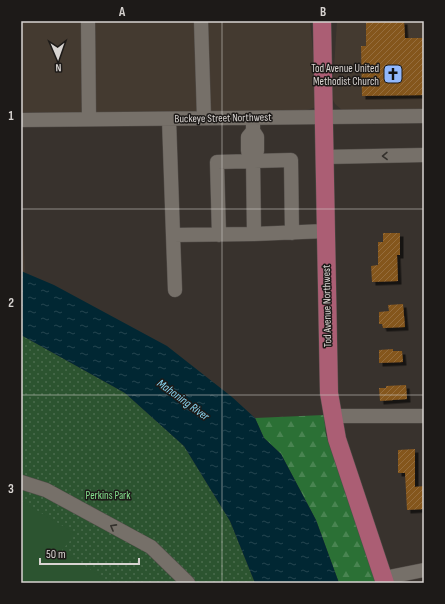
<svg xmlns="http://www.w3.org/2000/svg" width="445" height="604" viewBox="0 0 445 604" font-family="'Sofia Sans Condensed',sans-serif">
<defs>
<pattern id="forest-firs" width="22" height="20" patternUnits="userSpaceOnUse"><rect width="22" height="20" fill="#2b7035"/><path d="M5 1l3.5 6h-7zM16 11l3.5 6h-7z" fill="#498451"/></pattern>
<pattern id="park-dots" width="8" height="8" patternUnits="userSpaceOnUse"><rect width="8" height="8" fill="#2c5430"/><path d="M2 2h.1M6 6h.1" fill="none" stroke="#4a6c4d" stroke-width="1.8" stroke-linecap="round"/></pattern>
<pattern id="water-ripples" width="26" height="14" patternUnits="userSpaceOnUse"><rect width="26" height="14" fill="#012733"/><path d="M2 4q2-2 4 0t4 0M15 11q2-2 4 0t4 0" fill="none" stroke="#254550"/></pattern>
<pattern id="building-hatch" width="6" height="6" patternUnits="userSpaceOnUse"><rect width="6" height="6" fill="#84561f"/><path d="M-1 1l2-2M0 6l6-6M5 7l2-2" fill="none" stroke="#956d3e"/></pattern>
<filter id="shadow"><feDropShadow dx="3.5" dy="3.5" stdDeviation="0" flood-color="#0009"/></filter>
</defs>
<rect width="100%" height="100%" fill="#38322d"/>
<path fill="#443a30" d="M21,21H310L318,101L314,108L303,111L21,113Z
M337,21H424V111H349L342,110L335,104L332,98Z
M21,191L25,273L21,271Z"/>
<path fill="url(#forest-firs)" d="M324,415L326,435L377,583H339L316,520L281,454L264,438L255,418Z"/>
<path fill="url(#park-dots)" d="M21,335L125,393L184,446L230,521L255,583H21Z"/>
<path fill="#2c5430" d="M21,501L76,534L62,550L110,583H21Z"/>
<path fill="url(#water-ripples)" d="M21,271L54,285L167,346L232,397L255,418L264,438L281,454L316,520L339,583H255L230,521L184,446L125,393L21,335Z"/>
<path fill="url(#building-hatch)" filter="url(#shadow)" d="M366,21H404L405,38H424V95L362,96L361,46H366Z
M383,233H400V255H397L398,281L372,282L371,266L378,265V242H383Z
M403,304L405,327L383,328L382,324H379V312L389,311L388,305Z
M393,349V351H402L403,362L379,363V350Z
M406,385L407,399L380,401L379,388H386V386Z
M415,449V487L424,486V509L407,510L405,473H398V450Z"/>
<g fill="none" stroke-linecap="round" stroke-linejoin="round">
<g stroke="#534e4a" stroke-width="15">
<path id="minor" d="M88,21L89,119
M201,21L204,118
M169,119L173,235
M21,120L424,116
M253,131L248,137V151L253,156L257,151V137L253,131V118
M324,157L424,155
M254,234L326,231
M219,235L217,162L291,160L292,233
M175,290L173,235L254,234L253,156
M333,416H424
M21,482L46,490L151,547L188,583
M384,578L424,570"/>
</g>
<g stroke="#534e4a" stroke-width="19">
<path id="major" d="M322,21L329,393L337,439L385,583"/>
</g>
<use href="#minor" stroke="#767069" stroke-width="14"/>
<use href="#major" stroke="#ab5e74" stroke-width="18"/>
</g>
<defs><path id="oneway-chevron" d="M-2-3.5L2.5 0L-2 3.5" fill="none" stroke-width="1.6" stroke-linecap="round" stroke-linejoin="round"/></defs>
<g stroke="#33302c">
<use href="#oneway-chevron" transform="translate(385 156) rotate(179)"/>
<use href="#oneway-chevron" transform="translate(113 527) rotate(-151)"/>
</g>
<path fill="none" stroke="#d8d4d1" stroke-width="1" stroke-opacity="0.55" d="M222,21V583M21,209H424M21,395H424"/>
<defs>
<g id="church-square" transform="scale(1)"><rect x="-9" y="-9" width="18" height="18" rx="4" fill="#91b8fd" stroke="#1d1a18"/><path d="M-1.2-6h2.4v3.5h3.3v2.4h-3.3V6h-2.4V-.1h-3.3v-2.4h3.3Z" fill="#111"/></g>
</defs>
<g fill-rule="evenodd">
<use href="#church-square" x="393" y="74"/>
</g>
<g text-anchor="middle" dominant-baseline="central" stroke-width="3" stroke-linejoin="round" paint-order="stroke">
<g font-size="11" fill="#d8d4d1" stroke="#1d1a18" text-anchor="end">
<text x="379" y="68">Tod Avenue United<tspan x="379" dy="13">Methodist Church</tspan></text>
</g>
<g font-size="11" fill="#d8d4d1" stroke="#1d1a18">
<text transform="translate(223 118) rotate(-1)">Buckeye Street Northwest</text>
<text transform="translate(327 306) rotate(-91)">Tod Avenue Northwest</text>
</g>
<g font-size="11" fill="#84e08d" stroke="#1d1a18">
<text x="108" y="495">Perkins Park</text>
</g>
<g font-size="12" font-style="italic" fill="#8ad9f5" stroke="#1d1a18">
<text transform="translate(183 400) rotate(36)">Mahoning River</text>
</g>
</g>
<rect width="445" height="604" fill="none" stroke="#1d1a18" stroke-width="44"/>
<g transform="translate(58 58) rotate(178)" stroke="#1d1a18" stroke-width="3" paint-order="stroke">
<path d="M0-3L7 15L0 10L-7 15Z" fill="#d8d4d1"/>
<text y="-6" font-size="11" font-weight="bold" text-anchor="middle" fill="#d8d4d1">N</text>
</g>
<path d="M40 558v6h99v-6" fill="none" stroke="#d8d4d1" stroke-width="2"/>
<text x="46" y="558" font-size="12" fill="#d8d4d1" stroke="#1d1a18" stroke-width="3" paint-order="stroke">50 m</text>
<rect x="22" y="22" width="401" height="560" fill="none" stroke="#d8d4d1" stroke-width="1.5"/>
<g font-size="13" text-anchor="middle" font-weight="bold" fill="#d8d4d1">
<text x="122" y="16">A</text>
<text x="323" y="16">B</text>
<text x="11" y="120">1</text>
<text x="11" y="307">2</text>
<text x="11" y="493">3</text>
</g>
</svg>
